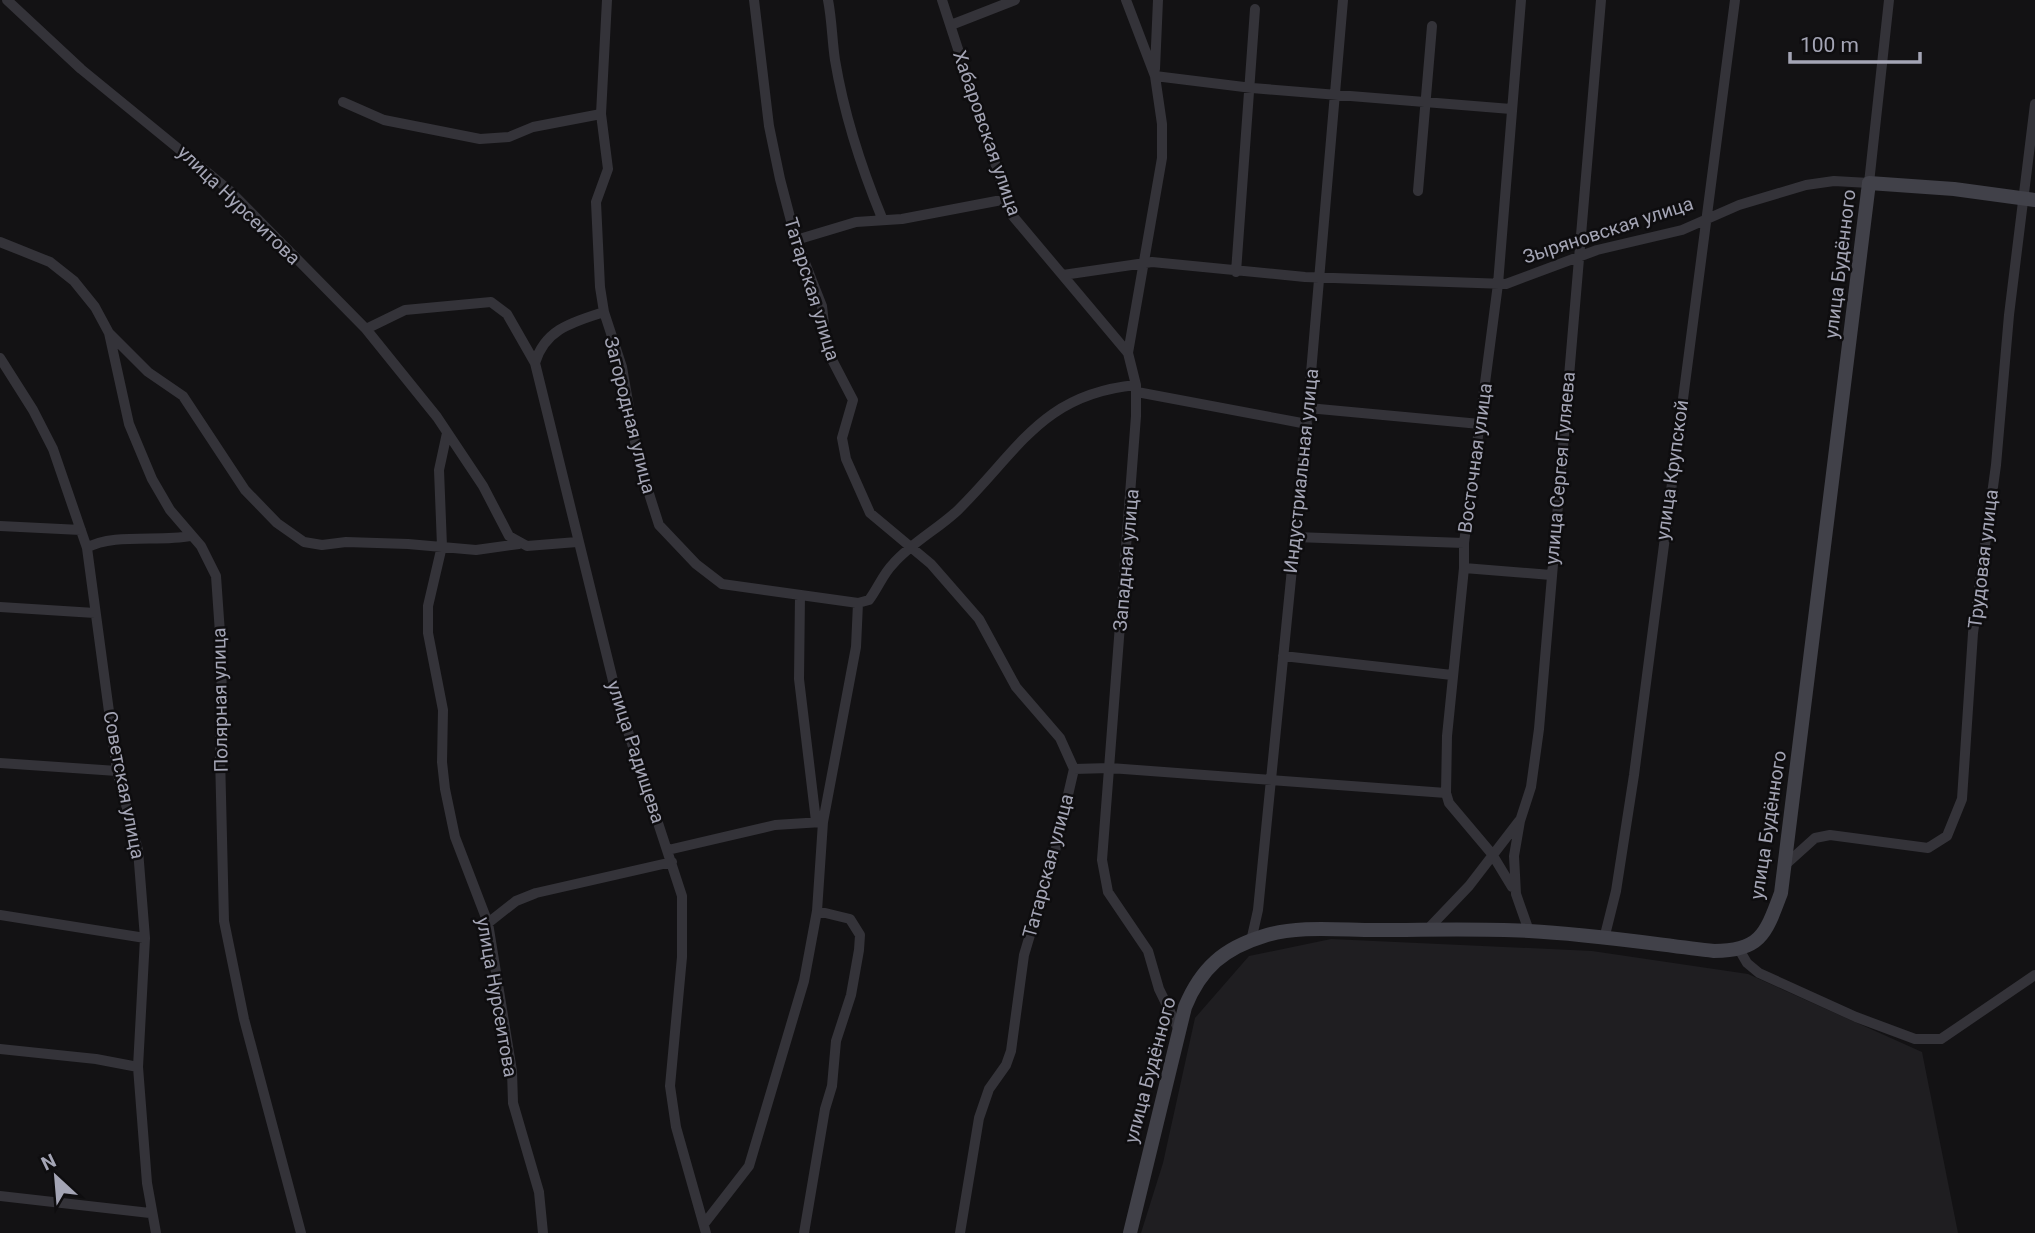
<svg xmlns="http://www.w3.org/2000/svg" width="2035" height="1233" viewBox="0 0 2035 1233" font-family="Roboto,sans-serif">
<rect width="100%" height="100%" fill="#131214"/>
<path fill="#1f1e21" d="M1331,939L1592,951L1748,974L1922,1052L1958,1233H1141L1163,1163L1195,1018L1249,956Z"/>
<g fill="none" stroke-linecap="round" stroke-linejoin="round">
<path stroke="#343339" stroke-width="10" d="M7,0L81,69L229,190L366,329L437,417L483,486L509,536L527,546L577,542
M607,0L601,114L608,169L596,202L600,287L604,312L622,367L638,459L659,525L696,564L722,584L858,603L869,600C878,588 883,574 893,564C911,543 938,529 958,510C1019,450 1042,394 1136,385
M754,0L769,126L780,179L796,240L822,306L827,350L853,400L842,438L846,459L870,513L931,564L979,619L1016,687L1060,738L1074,769L1055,851L1024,955L1011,1051L1006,1065L989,1089L979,1118L960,1233
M828,0C832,20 832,40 835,60C844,114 861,167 882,218
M942,0L1012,215L1128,353
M1126,0L1155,76L1162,124V158L1128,353L1136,385V416L1102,860L1108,892L1148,951L1159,989L1178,1028
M951,25L1015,0
M1155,69L1158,0
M1155,76L1252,88L1511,109
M343,102L384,120L480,139L509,137L533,127L601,114
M1418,191L1432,26
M796,240L856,222L902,219L1007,199
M0,242L50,262L74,281L95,307L109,333L129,424L152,479L170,510L201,546L216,576L222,662L220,755L224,921L244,1019L301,1233
M1236,272L1255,9
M1063,275L1152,262L1305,277L1506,284L1597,250L1682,230L1739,205L1806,185L1834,181L1869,183L1889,0
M604,312C573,322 545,329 535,363L618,701L682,896V957L670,1086L676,1127L706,1233
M366,329L405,310L491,302L507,314L535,363
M109,333L148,372L183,396L245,490L277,523L304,542L322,545L346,542L408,544L476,550L519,544
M0,358L33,410L53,449L87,548L117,771L138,850L145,938L138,1067L147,1183L156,1233
M1137,392L1307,424
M1308,408L1480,424
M447,433L439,470L442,546L428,606V633L443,710L442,762L445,789L455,837L488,923L512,1071L513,1103L539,1192L543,1233
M0,526L81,530
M1295,537L1464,543
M87,548C112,533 160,542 190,536
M1464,568L1551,575
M800,595L799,679L816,821
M0,607L95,613
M1283,656L1452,675
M0,763L117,771
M1074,769L1110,768L1446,793
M668,850L775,825L822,822
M1785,865L1815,838L1830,835L1928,848L1947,836L1962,799L1973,633L1996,465L2009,315L2035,104
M1512,887L1492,854L1449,803L1446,793L1447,736L1464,568V543L1498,284L1521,0
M0,915L145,938
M488,923L516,901L536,893L672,862
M1427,930L1469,886L1519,821
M1529,931L1516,894L1514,856L1520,821L1531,787L1539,729L1601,0
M1604,939L1616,891L1634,775L1735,0
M1251,941L1258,910L1308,408L1343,0
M1740,951L1747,963L1759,973L1856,1017L1915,1039H1941L2035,975
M0,1049L96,1059L138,1067
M0,1196L150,1213
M704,1224L749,1166L804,981L817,911L823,822L856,647L858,603
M804,1233L825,1109L832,1086L836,1041L851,995L859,950L860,935L850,919L817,911"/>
<path stroke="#414149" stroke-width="14" d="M1130,1233L1185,1007C1201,968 1224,948 1264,936C1298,925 1340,930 1375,930C1427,930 1478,928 1529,931C1591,934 1653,944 1714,951C1761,951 1766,933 1781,893L1869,183L1954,189L2035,200"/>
</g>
<g text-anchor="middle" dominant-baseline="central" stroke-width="5" stroke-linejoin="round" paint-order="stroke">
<g font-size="19" fill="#a4a5b5" stroke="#0e0d0f">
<text transform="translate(987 133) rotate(71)">Хабаровская улица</text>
<text transform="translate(239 205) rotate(44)">улица Нурсеитова</text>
<text transform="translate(1608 230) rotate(-18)">Зыряновская улица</text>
<text transform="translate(1840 264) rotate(-83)">улица Будённого</text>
<text transform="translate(812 289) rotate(73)">Татарская улица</text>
<text transform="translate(630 415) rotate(76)">Загородная улица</text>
<text transform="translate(1475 458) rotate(-82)">Восточная улица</text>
<text transform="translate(1560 468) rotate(-85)">улица Сергея Гуляева</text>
<text transform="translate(1672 470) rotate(-82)">улица Крупской</text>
<text transform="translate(1301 471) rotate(-84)">Индустриальная улица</text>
<text transform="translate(1983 559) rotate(-83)">Трудовая улица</text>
<text transform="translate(1126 560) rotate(-85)">Западная улица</text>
<text transform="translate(220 700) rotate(-91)">Полярная улица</text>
<text transform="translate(636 752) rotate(72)">улица Радищева</text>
<text transform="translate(124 785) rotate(79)">Советская улица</text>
<text transform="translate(1768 825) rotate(-81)">улица Будённого</text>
<text transform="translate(1048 866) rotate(-75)">Татарская улица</text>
<text transform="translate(497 997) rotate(80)">улица Нурсеитова</text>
<text transform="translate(1150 1070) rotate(-75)">улица Будённого</text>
</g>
</g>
<g transform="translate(56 1177) rotate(334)" stroke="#0e0d0f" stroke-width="5" paint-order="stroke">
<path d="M0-5L12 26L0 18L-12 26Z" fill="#a4a5b5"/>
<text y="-10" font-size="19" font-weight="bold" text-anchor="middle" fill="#a4a5b5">N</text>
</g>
<path d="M1790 52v10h130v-10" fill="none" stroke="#a4a5b5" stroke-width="3.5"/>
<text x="1800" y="52" font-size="21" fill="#a4a5b5" stroke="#0e0d0f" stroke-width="5" paint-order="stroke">100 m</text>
</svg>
